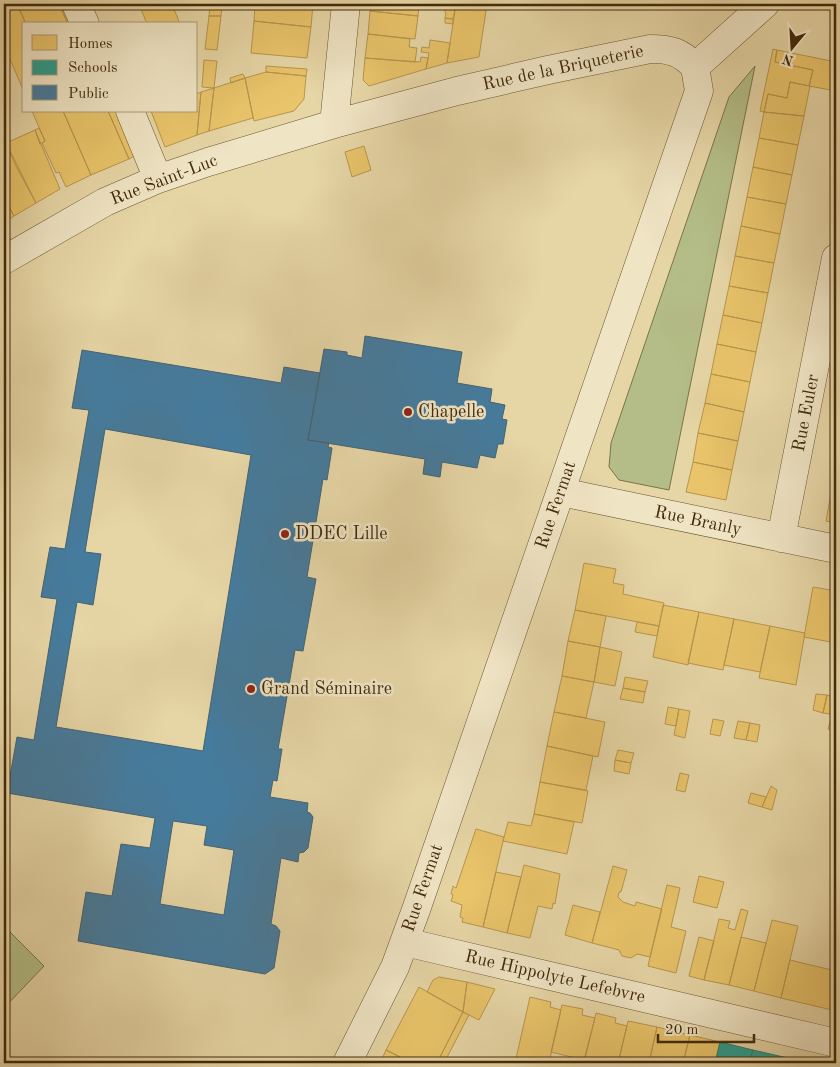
<svg xmlns="http://www.w3.org/2000/svg" width="840" height="1067" viewBox="0 0 840 1067" font-family="'Old Standard TT',serif">
<rect width="100%" height="100%" fill="#e6d5a5"/>
<filter id="stains"><feTurbulence type="fractalNoise" baseFrequency=".004" numOctaves="4"/><feColorMatrix values="0 0 0 0 .2 0 0 0 0 .09 0 0 0 0 .02 0 0 0 .5 -.17"/></filter>
<radialGradient id="worn" r=".72"><stop offset=".6" stop-color="#630" stop-opacity="0"/><stop offset="1" stop-color="#630" stop-opacity=".3"/></radialGradient>
<path fill="#b4bd87" stroke="#7b7449" d="M755,66L669,490L619,480L609,467L611,443L729,97Z
M4,926L44,966L4,1008Z"/>
<path fill="#e9c46a" stroke="#b7964e" d="M4,4H17L26,24H24V92L4,45Z
M17,4H59L68,24H26Z
M59,4H69L78,24H68Z
M139,4H172L180,24H147Z
M210,4H222L221,16H209Z
M255,4H313L311,27L254,21Z
M371,4H419L418,16L370,11Z
M443,4H456L453,19L445,18L446,13L442,7Z
M456,4H487L479,57L447,63Z
M370,11L418,16L415,39L368,34Z
M209,16H221L217,50L205,49Z
M445,18L453,19V24L445,23Z
M254,21L311,27L307,58L251,53Z
M368,34L410,39L409,47L417,48L415,62L365,58Z
M430,40L450,43L447,63L426,69L429,53L421,52L422,47L429,48Z
M773,49L777,50L775,62L813,70L809,86L790,82L787,98L768,94L764,112L760,111Z
M777,50L836,62V91L809,86L813,70L775,62Z
M421,57L428,58L426,69L369,86L363,80L365,58L420,62Z
M204,60L217,61L214,88L202,87Z
M266,66L307,69L306,76L266,72Z
M266,72L306,76L304,99L294,111L254,121L245,78Z
M243,74L245,78L231,83L230,78Z
M245,78L253,118L209,131L214,88Z
M790,82L810,86L804,116L764,112L768,94L787,98Z
M214,88L209,131L197,135L201,92Z
M201,92L197,135L165,147L151,111H196V94Z
M32,111H63L91,175L66,187L59,172L56,173L42,143L45,141Z
M63,111H108L129,159L91,175Z
M108,111H118L138,154L129,159Z
M764,112L804,116L798,145L759,138Z
M39,128L45,141L40,144L35,130Z
M35,130L60,189L36,203L6,143Z
M4,138L16,166L36,203L14,216L4,198Z
M759,138L798,145L792,175L753,167Z
M364,146L371,170L352,177L345,152Z
M753,167L792,175L786,204L747,197Z
M747,197L786,204L780,234L741,226Z
M4,198L14,216L4,223Z
M741,226L780,234L774,263L735,256Z
M735,256L774,263L768,293L729,286Z
M729,286L768,293L762,323L723,315Z
M723,315L762,323L756,352L717,344Z
M717,344L756,352L750,382L711,374Z
M711,374L750,382L744,412L705,403Z
M705,403L744,412L738,441L698,433Z
M698,433L738,441L732,470L693,462Z
M693,462L732,470L726,500L686,492Z
M832,488L836,489V523L826,521Z
M584,563L616,569L613,583L624,585L623,594L664,603L659,626L575,610Z
M813,587L836,591V643L804,637Z
M663,605L699,612L688,665L653,657Z
M575,610L606,616L600,647L568,641Z
M699,612L734,619L723,670L688,663Z
M734,619L770,626L760,672L724,665Z
M637,622L659,626L657,636L635,632Z
M770,626L805,633L796,685L759,678Z
M568,641L600,647L594,682L562,676Z
M600,647L622,652L615,686L594,682Z
M562,676L594,682L586,718L554,712Z
M625,677L648,681L645,692L623,688Z
M623,688L645,692L643,703L620,699Z
M816,694L827,695L823,713L813,710Z
M827,695L836,697V715L823,713Z
M668,707L679,709L676,726L665,724Z
M679,709L690,711L685,738L674,735Z
M554,712L605,722L598,757L547,746Z
M713,719L724,721L720,736L710,734Z
M831,719L836,720V731L828,729Z
M738,721L750,723L746,740L734,738Z
M750,723L760,725L757,742L746,740Z
M547,746L593,756L586,790L540,782Z
M618,750L634,753L631,763L615,760Z
M615,760L631,763L629,774L614,771Z
M680,773L689,775L685,792L676,790Z
M540,782L588,791L582,823L534,814Z
M771,786L777,790L772,810L762,807Z
M751,793L766,797L762,807L748,803Z
M534,814L574,822L567,854L503,841L508,822L531,826Z
M476,829L504,837L483,927L462,922L463,918L460,917L462,905L451,901L453,895L451,894L453,886L456,888Z
M524,865L560,874L555,904L553,903L552,909L538,906L530,938L507,933Z
M613,866L627,870L621,892H619L618,897L623,902L635,906L636,902L662,909L650,957L637,954L631,958L622,956L619,950L592,943Z
M496,872L521,877L507,933L483,927Z
M699,876L724,882L717,908L693,902Z
M667,885L680,888L671,927L686,931L676,973L648,966Z
M573,905L600,912L592,943L565,935Z
M741,909L748,911L729,985L704,980L719,919L730,921L728,928L735,930Z
M772,920L798,926L781,998L754,991Z
M699,937L714,941L704,980L689,976Z
M741,937L766,943L754,991L729,985Z
M790,960L836,971V992L832,1010L781,998Z
M439,977L467,982L463,1012L427,992L433,980Z
M467,982L495,989L479,1020L463,1012Z
M419,987L463,1012L437,1063H412L386,1050Z
M836,992V1011L832,1010Z
M530,997L551,1002L550,1007L561,1010L549,1063H515Z
M562,1005L583,1009L582,1015L595,1018L584,1060L551,1052Z
M463,1012L469,1015L444,1063H437Z
M596,1013L616,1018L615,1023L627,1026L618,1063H584Z
M628,1021L657,1027L649,1063L633,1062L632,1063H618Z
M657,1027L690,1035L683,1063H649Z
M690,1035L720,1042L715,1063H683Z
M386,1050L412,1063H380Z"/>
<path fill="#2a9d8f" stroke="#317b67" d="M720,1042L753,1050L749,1063H715Z
M753,1050L801,1061L809,1063H749Z"/>
<path fill="#457b9d" stroke="#446371" fill-rule="evenodd" d="M365,336L462,352L457,383L492,389L490,402L505,405L502,419L507,420L503,444H498L495,458L480,455L477,468L442,462L440,477L423,474L425,459L308,440L324,349L347,352V355L362,358Z
M82,350L281,383L284,367L320,373L308,440L329,443L328,447L332,448L327,480L323,479L307,577L316,579L303,651L295,650L278,749H282L277,781L273,780L270,797L308,803L307,812L310,813L313,817L308,848L304,852L299,853L298,862L281,858L271,924L276,926L280,931L274,968L265,974L78,941L86,892L112,896L121,844L150,848L155,818L7,793L17,737L34,740L57,599L41,597L50,547L65,549L89,410L72,408ZM105,429L251,455L203,751L56,727L77,602L93,605L101,554L85,552ZM173,821L207,826L204,845L234,850L224,915L160,904Z"/>
<g fill="none" stroke-linecap="round" stroke-linejoin="round">
<g stroke="#6b5632" stroke-width="29">
<path id="street" d="M76,4L85,24
M695,67L765,4
M130,111L158,179
M334,124L346,4
M4,260L105,202L158,179L208,162L334,124L457,91L548,70L650,49C671,49 681,52 695,67
M561,492L836,549
M781,538L836,258
M405,942L836,1043
M347,1063L395,967L417,907L699,91L695,67"/>
</g>
<use href="#street" stroke="#efe4c4" stroke-width="28"/>
</g>
<g fill="#8f2418" stroke="#efe4c4" stroke-width="2">
<circle cx="408" cy="412" r="5"/>
<circle cx="285" cy="534" r="5"/>
<circle cx="251" cy="689" r="5"/>
</g>
<g text-anchor="middle" dominant-baseline="central" stroke-width="5" stroke-linejoin="round" paint-order="stroke">
<g font-size="18" fill="#422b0b" stroke="#efe4c4">
<text transform="translate(563 68) rotate(-12)">Rue de la Briqueterie</text>
<text transform="translate(164 180) rotate(-21)">Rue Saint-Luc</text>
<text transform="translate(806 413) rotate(-79)">Rue Euler</text>
<text transform="translate(556 505) rotate(-71)">Rue Fermat</text>
<text transform="translate(698 521) rotate(12)">Rue Branly</text>
<text transform="translate(423 888) rotate(-71)">Rue Fermat</text>
<text transform="translate(555 977) rotate(13)">Rue Hippolyte Lefebvre</text>
</g>
<g font-size="18" fill="#422b0b" stroke="#efe4c4" text-anchor="start">
<text x="418" y="412">Chapelle</text>
<text x="295" y="534">DDEC Lille</text>
<text x="261" y="689">Grand Séminaire</text>
</g>
</g>
<rect width="840" height="1067" fill="none" stroke="#e6d5a5" stroke-width="20"/>
<rect x="5" y="5" width="830" height="1057" fill="none" stroke="#422b0b" stroke-width="2.5"/>
<rect x="10" y="10" width="820" height="1047" fill="none" stroke="#422b0b"/>
<rect x="22" y="22" width="175" height="90" fill="#efe4c4" stroke="#aa9a7a"/>
<rect x="32" y="35" width="25" height="15" fill="#e9c46a" stroke="#aa9a7a"/>
<text x="68" y="48" font-size="15" fill="#422b0b">Homes</text>
<rect x="32" y="60" width="25" height="15" fill="#2a9d8f" stroke="#aa9a7a"/>
<text x="68" y="72" font-size="15" fill="#422b0b">Schools</text>
<rect x="32" y="85" width="25" height="15" fill="#457b9d" stroke="#aa9a7a"/>
<text x="68" y="98" font-size="15" fill="#422b0b">Public</text>
<g transform="translate(792 48) rotate(198)" stroke="#efe4c4" stroke-width="4" paint-order="stroke">
<path d="M0-4L9 19L0 12L-9 19Z" fill="#422b0b"/>
<text y="-8" font-size="14" font-weight="bold" text-anchor="middle" fill="#422b0b">N</text>
</g>
<path d="M658 1034v8h96v-8" fill="none" stroke="#422b0b" stroke-width="2.5"/>
<text x="665" y="1034" font-size="15" fill="#422b0b" stroke="#efe4c4" stroke-width="4" paint-order="stroke">20 m</text>
<rect width="100%" height="100%" filter="url(#stains)"/>
<rect width="100%" height="100%" fill="url(#worn)"/>
</svg>
